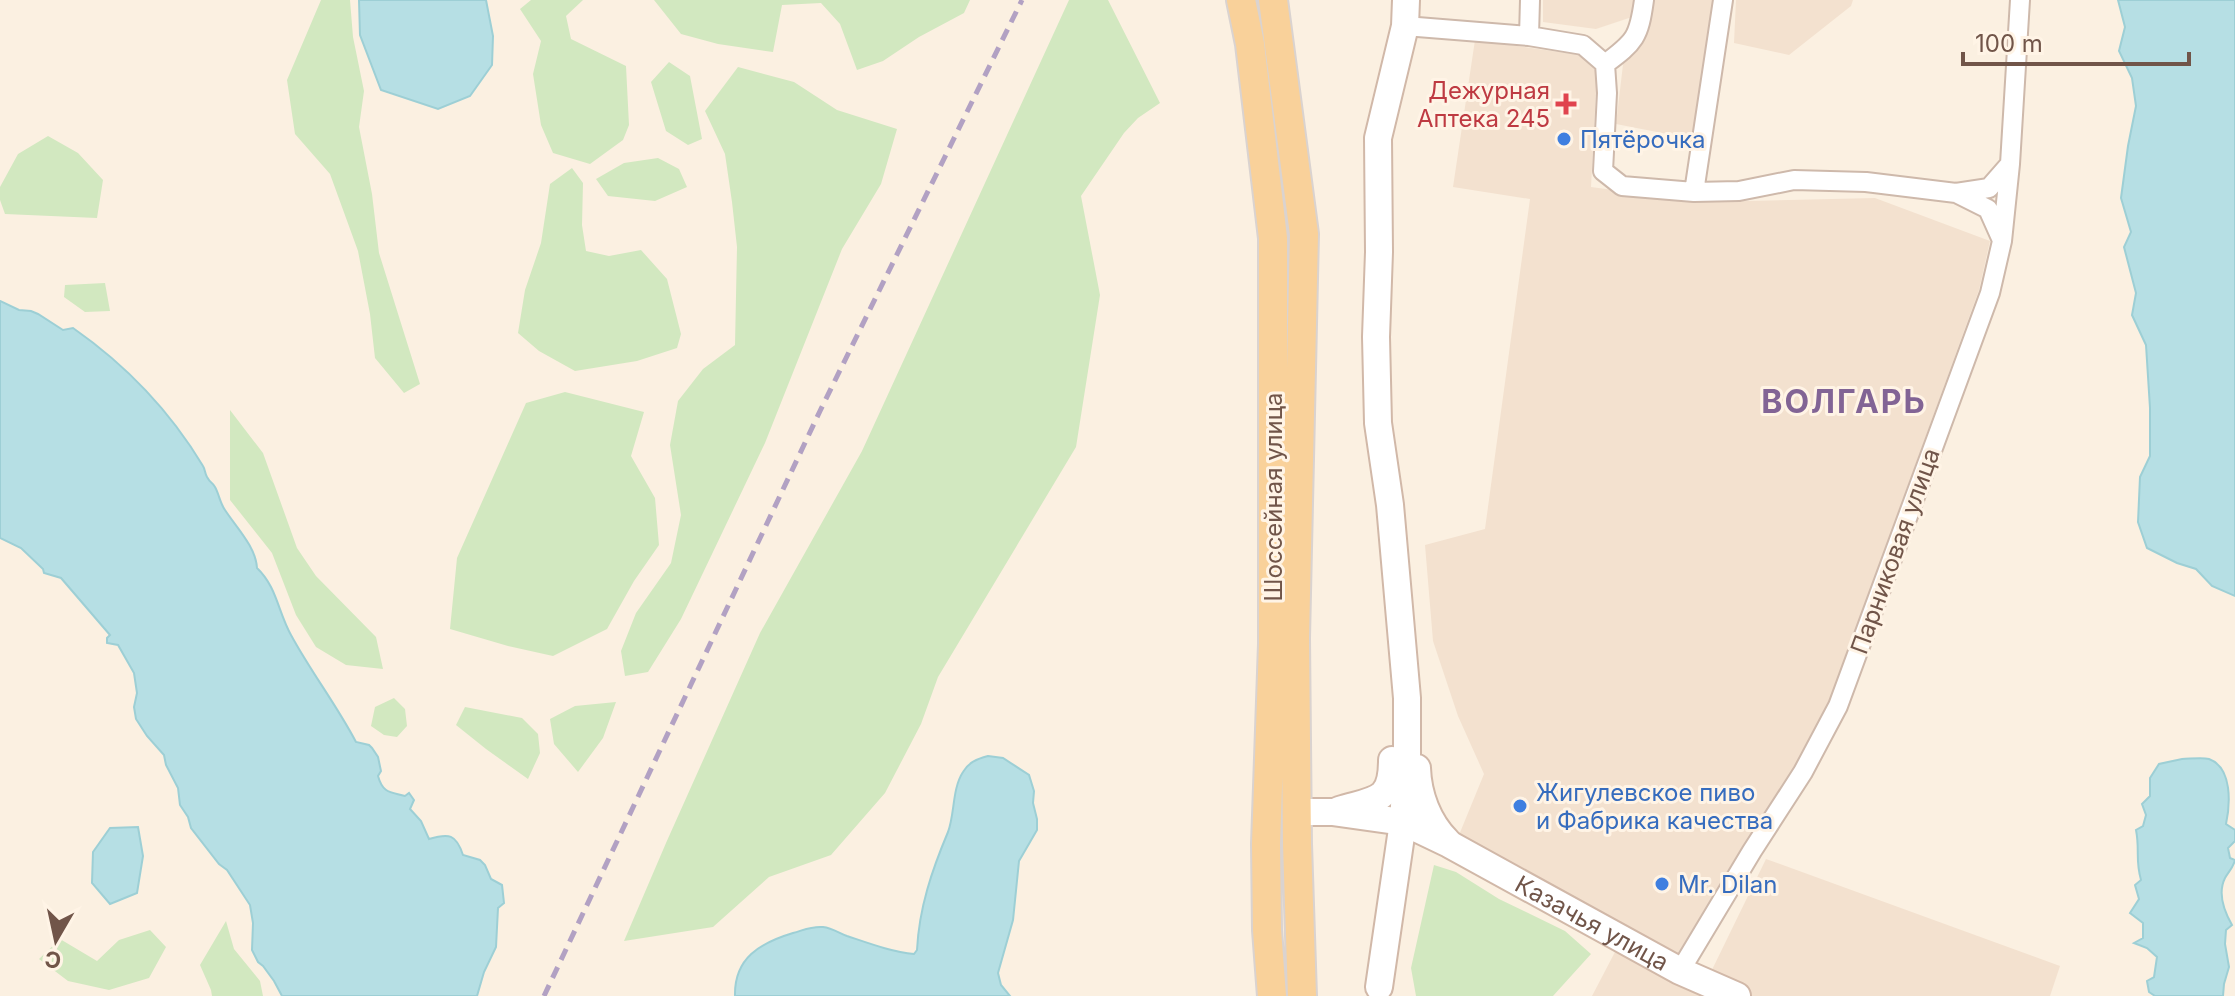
<svg xmlns="http://www.w3.org/2000/svg" width="2235" height="996" viewBox="0 0 2235 996" font-family="Inter,sans-serif">
<rect width="100%" height="100%" fill="#fbf0e1"/>
<path fill="#f3e1cf" d="M1543,0H1639L1638,15L1596,29L1543,22Z
M1649,0H1718L1698,140L1616,124L1624,56Z
M1736,0H1853L1851,6L1789,55L1734,43Z
M1475,40L1580,55L1597,72L1591,187L1702,202L1875,198L1990,241L1979,290L1828,705L1794,770L1679,957L1459,835L1484,774L1458,716L1433,641L1425,545L1485,529L1530,199L1453,187Z
M1766,859L2060,966L2050,996H1752L1708,978Z
M1615,952L1704,996H1592Z"/>
<path fill="#d2e8c0" d="M321,0H350L353,37L364,91L359,127L372,194L379,253L420,384L404,393L375,358L370,314L358,251L330,174L295,134L287,80Z
M531,0H583L566,16L571,39L626,66L629,125L623,140L590,164L553,153L541,125L533,74L541,41L520,9Z
M654,0H970L964,13L919,37L883,61L857,70L840,24L821,3L782,5L773,52L718,44L681,34Z
M1069,0H1108L1160,103L1138,118L1124,133L1081,196L1100,295L1076,447L938,677L921,724L885,793L831,855L769,877L713,927L624,941L666,843L760,633L862,451Z
M669,62L690,76L702,139L688,145L666,131L651,82Z
M738,67L794,82L837,110L897,129L881,184L842,249L765,443L681,619L648,672L625,676L621,651L636,613L671,563L681,515L670,445L678,401L703,369L735,345L737,247L732,202L725,154L705,111Z
M48,136L78,153L103,180L97,218L5,214L0,200V187L18,154Z
M658,158L679,169L687,187L655,201L608,196L596,179L624,163Z
M572,168L583,183L582,225L586,251L609,256L641,250L667,279L681,334L677,348L637,361L575,371L539,351L518,333L525,290L541,243L550,184Z
M105,283L110,311L85,312L64,297L65,285Z
M565,392L644,412L631,456L655,498L659,545L634,581L607,629L553,656L508,646L450,629L457,558L526,403Z
M230,410L263,453L297,548L316,576L376,637L383,669L346,665L316,647L296,615L272,553L230,500Z
M394,698L405,709L407,726L397,737L384,735L371,726L375,707Z
M616,702L603,738L578,772L554,744L550,719L575,706Z
M465,707L522,718L538,734L540,753L528,779L486,749L456,725Z
M1434,865L1456,872L1499,899L1565,931L1591,954L1553,996H1416L1411,968Z
M226,921L234,949L260,981L263,996H212L211,990L200,965Z
M150,930L166,947L149,978L109,990L68,981L39,959L60,939L97,961L119,940Z"/>
<path fill="#b6dfe4" stroke="#9dcfd5" stroke-width="2" d="M359,0H486L493,36L492,65L470,96L438,109L381,90L360,35Z
M2118,0H2235V596L2212,586L2196,569L2177,563L2147,548L2138,522L2140,477L2150,456V408L2146,345L2132,315L2136,293L2124,247L2131,232L2121,198L2128,146L2136,106L2132,78L2119,51L2125,27Z
M0,301L19,310L31,311L38,314L63,330L73,328C126,365 170,411 203,466C205,469 205,474 207,477C211,484 211,481 215,487C219,494 220,503 225,510C236,527 256,547 257,568C277,587 278,612 291,635C311,672 336,704 356,742L369,745L372,748L378,757L381,771L378,776C383,794 391,792 405,796L409,793L414,800L410,809L421,821L429,839C449,833 456,834 463,855L480,860L485,865L491,879L502,885L504,903L498,908L496,947L484,972L477,996H282L274,981L263,966L258,962L252,950L253,923L250,905L227,870L219,864L191,828L188,817L180,805L178,788L166,765L164,755L147,736L136,719L134,707L137,693L134,673L118,645L107,643V638L110,635L61,578L44,573L43,569L21,548L0,538Z
M988,756L1003,758L1029,775L1034,791L1033,803L1037,819V830L1019,861L1013,920L998,973L1001,985L1010,996H735C734,958 760,943 793,933C804,930 811,926 823,927C832,928 839,933 847,936C868,943 892,952 914,954L917,950C919,908 932,870 948,832C955,813 952,789 963,772C969,762 977,759 988,756Z
M2182,759C2189,759 2202,757 2209,759C2233,768 2230,805 2226,824L2235,830V841L2228,848L2230,858L2235,860C2233,868 2229,871 2225,878C2217,894 2224,911 2232,925L2226,930L2225,944L2229,967L2224,984L2223,996H2155L2149,992L2147,981L2154,977L2157,957L2147,948L2134,943L2143,938V923L2130,913L2139,899L2135,885L2141,880C2135,859 2140,850 2136,830L2143,826L2146,815L2142,804L2150,796V778L2159,764Z
M138,827L143,856L137,893L110,904L92,883L93,852L110,828Z"/>
<g fill="none" stroke-linecap="round" stroke-linejoin="round">
<g stroke="#ceb9ab" stroke-width="22">
<path id="street" d="M1405,26L1529,36L1583,45L1605,64L1607,93L1603,171L1622,186L1694,192L1739,191L1794,180L1866,182L1956,193L1988,209L2001,238
M1529,36L1530,0
M1605,64C1635,42 1639,37 1644,0
M1694,192L1723,0
M1956,193L1989,188L2010,164
M1680,971L1752,851L1803,772L1838,706L1990,293L2002,241L2010,164L2020,0"/>
</g>
<g stroke="#d1b8a8" stroke-width="30">
<g id="secondary">
<path d="M1417,768C1418,795 1428,822 1447,841"/>
<path d="M1339,810C1375,799 1392,803 1392,760"/>
<path id="s1" d="M1296,812H1332L1403,822L1449,844L1680,971L1737,996"/>
<path d="M1379,987L1403,822L1407,759V698L1390,505L1378,423L1376,337L1379,252L1378,138L1405,26L1406,0"/>
</g>
</g>
<g stroke="#dad3d0" stroke-width="32">
<path id="primary" d="M1241,0L1250,44L1273,238V644L1266,844L1267,930L1272,996
M1273,0L1304,234L1295,638L1297,844L1302,996"/>
</g>
<use href="#street" stroke="#fff" stroke-width="18"/>
<use href="#secondary" stroke="#fff" stroke-width="26"/>
<use href="#primary" stroke="#f9d19a" stroke-width="28"/>
<path stroke="#b2a1c3" stroke-width="5" stroke-dasharray="12 8" stroke-linecap="butt" d="M544,996L820,411L1022,0"/>
</g>
<path fill="#e0444e" stroke="#fff4e6" stroke-width="3" d="M1562 92h8v8h8v8h-8v8h-8v-8h-8v-8h8z"/>
<g fill="#3f7fe0" stroke="#fff4e6" stroke-width="3">
<circle cx="1564" cy="139" r="8"/>
<circle cx="1520" cy="806" r="8"/>
<circle cx="1662" cy="884" r="8"/>
</g>
<g text-anchor="middle" dominant-baseline="central" stroke-width="6" stroke-linejoin="round" paint-order="stroke">
<g font-size="24" fill="#be3a42" stroke="#fff4e6" text-anchor="end">
<text x="1550" y="90">Дежурная<tspan x="1550" dy="28">Аптека 245</tspan></text>
</g>
<g font-size="24" fill="#366cbe" stroke="#fff4e6" text-anchor="start">
<text x="1580" y="139">Пятёрочка</text>
<text x="1536" y="792">Жигулевское пиво<tspan x="1536" dy="28">и Фабрика качества</tspan></text>
<text x="1678" y="884">Mr. Dilan</text>
</g>
<g font-size="24" fill="#715549" stroke="#fff4e6">
<text transform="translate(1273 497) rotate(-90)">Шоссейная улица</text>
<text transform="translate(1895 551) rotate(-70)">Парниковая улица</text>
<text stroke="none"><textPath href="#s1" startOffset="322">Казачья улица</textPath></text>
</g>
<g font-size="32" font-weight="bold" letter-spacing="2" fill="#826495" stroke="#fff4e6">
<text x="1844" y="401">ВОЛГАРЬ</text>
</g>
</g>
<g transform="translate(56 940) rotate(189)" stroke="#fff4e6" stroke-width="6" paint-order="stroke">
<path d="M0-6L14 30L0 20L-14 30Z" fill="#715549"/>
<text y="-12" font-size="22" font-weight="bold" text-anchor="middle" fill="#715549">С</text>
</g>
<path d="M1963 52v12h226v-12" fill="none" stroke="#715549" stroke-width="4"/>
<text x="1975" y="52" font-size="24" fill="#715549" stroke="#fff4e6" stroke-width="6" paint-order="stroke">100 m</text>
</svg>
